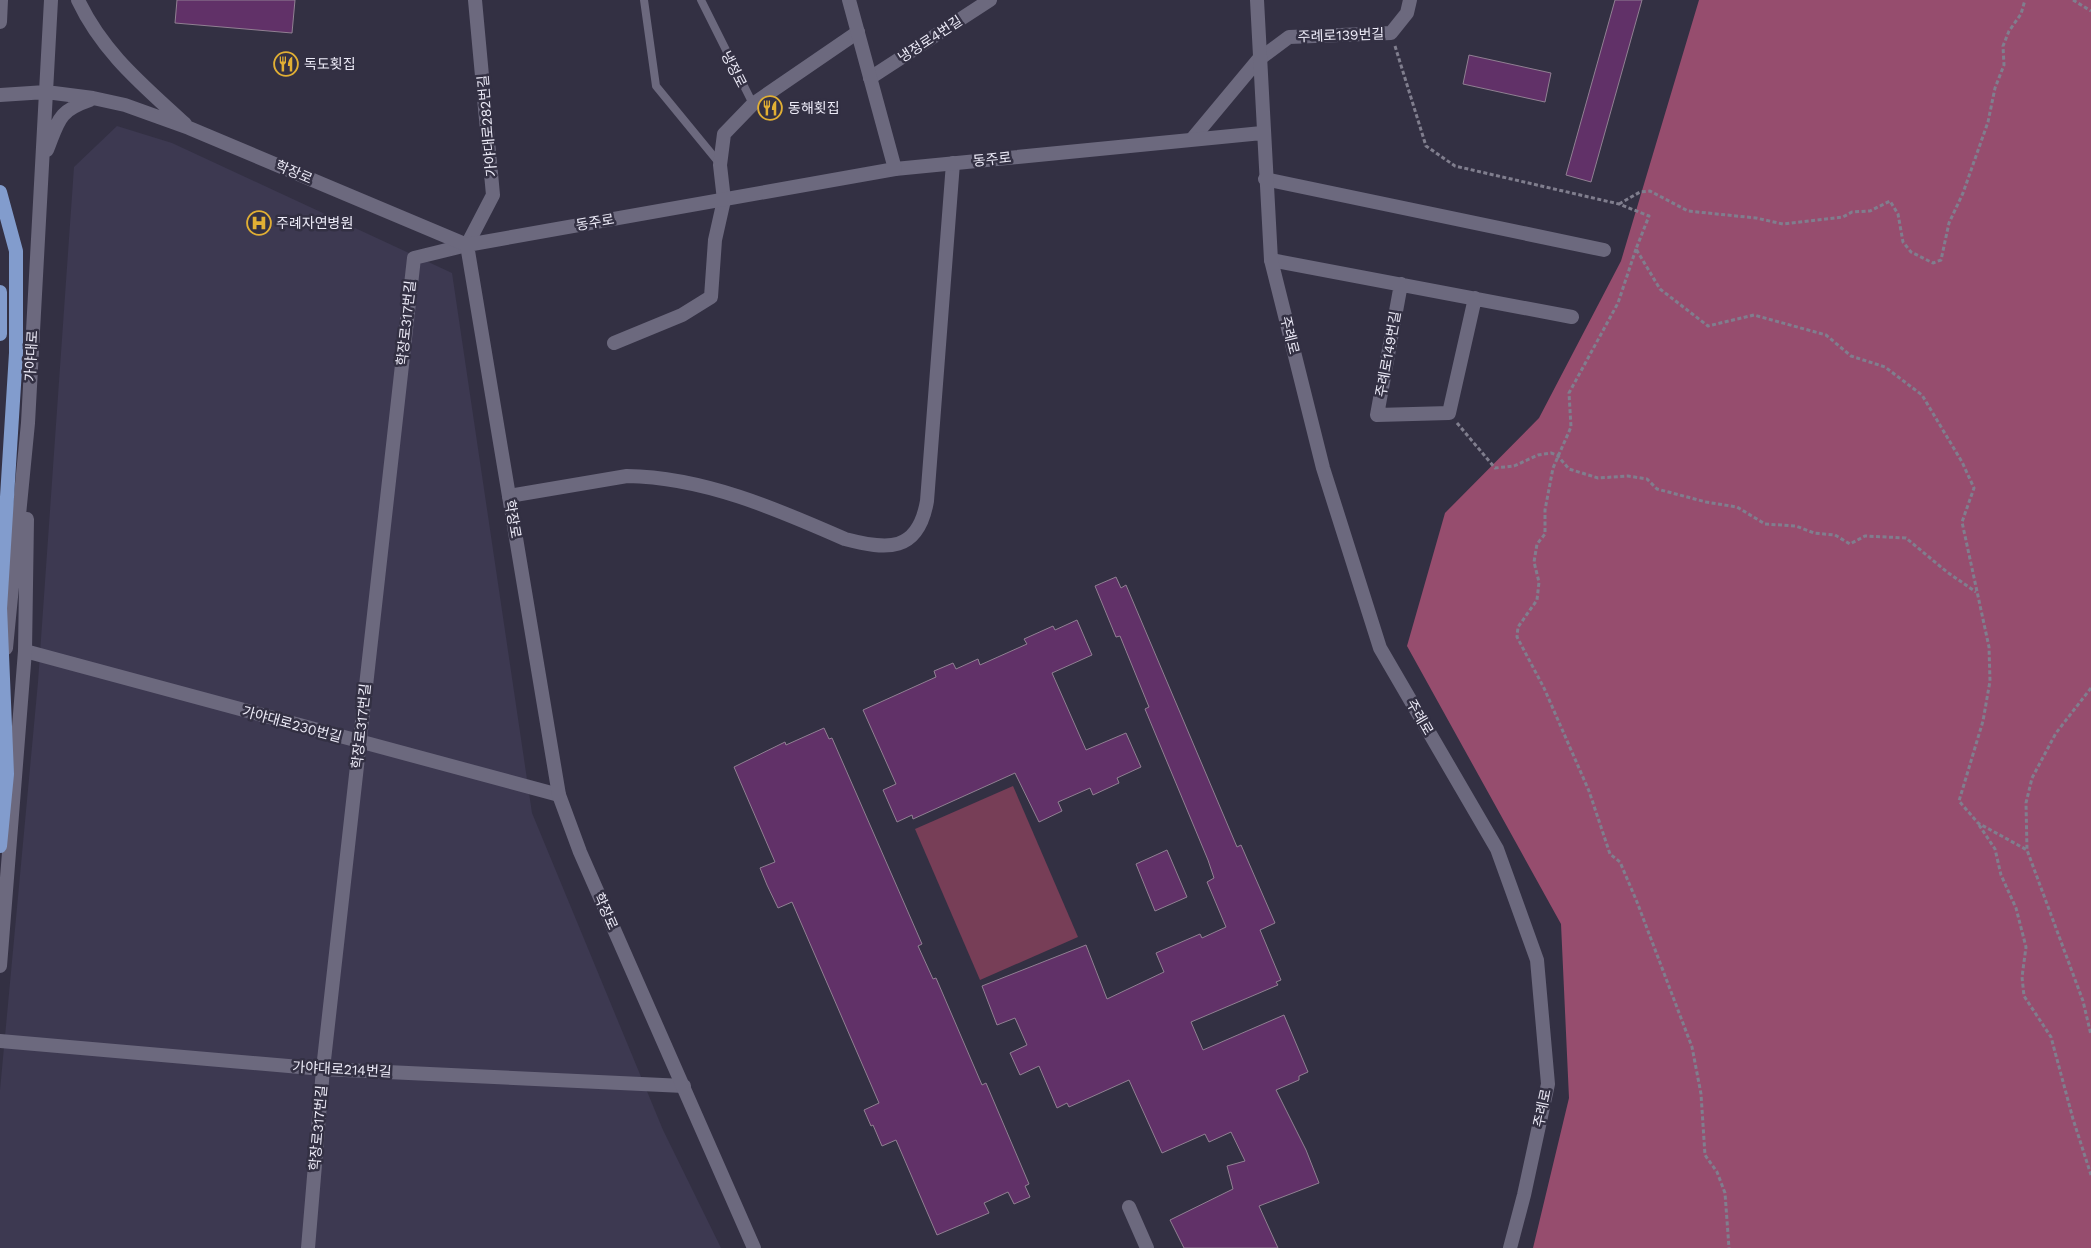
<svg xmlns="http://www.w3.org/2000/svg" width="2091" height="1248" viewBox="0 0 2091 1248" font-family="'Work Sans','Noto Sans KR',sans-serif">
<rect width="100%" height="100%" fill="#333043"/>
<path fill="#3d3951" d="M117,126L172,143L452,273L532,813L663,1130L721,1248H0V1090L38,682L74,167Z"/>
<path fill="#773e57" d="M1013,786L1078,937L980,980L915,829Z"/>
<path fill="#964d6e" d="M1699,0H2091V1248H1533L1569,1098L1561,924L1407,646L1445,513L1539,418L1621,261Z"/>
<path fill="#613168" stroke="#918093" d="M177,0H295L292,33L175,23Z
M1615,0H1642L1591,182L1566,175Z
M1469,55L1551,73L1545,102L1463,84Z
M1116,577L1121,588L1126,585L1237,847L1241,845L1275,923L1260,930L1281,980L1276,982L1278,985L1191,1022L1203,1050L1284,1015L1308,1072L1299,1076V1080L1276,1090L1306,1150L1319,1183L1259,1206L1278,1248H1184L1170,1220L1233,1189L1227,1166L1245,1161L1231,1132L1209,1142L1205,1134L1162,1153L1129,1080L1069,1107L1067,1103L1057,1108L1039,1066L1020,1075L1010,1053L1027,1045L1015,1018L997,1025L982,986L1086,945L1107,999L1164,972L1156,953L1200,934L1202,938L1226,927L1207,882L1214,878L1208,860L1145,709L1149,707L1120,636L1116,637L1095,586Z
M1077,620L1092,655L1052,673L1086,750L1126,733L1141,767L1117,778L1119,783L1093,795L1090,788L1058,802L1062,811L1039,822L1015,773L913,819L912,815L897,822L883,790L896,784L863,710L936,677L934,671L953,663L956,669L978,659L980,665L1027,644L1024,639L1053,626L1055,630Z
M824,728L829,739L832,738L922,944L918,946L933,979L936,978L982,1085L986,1083L1029,1184L1025,1186L1030,1197L1014,1204L1008,1192L984,1203L989,1213L937,1235L896,1140L882,1146L873,1125L871,1126L864,1110L879,1103L792,902L778,908L767,885L760,868L775,862L734,767L785,742L786,745Z
M1167,850L1187,897L1155,911L1136,864Z"/>
<g fill="none" stroke-linecap="round" stroke-linejoin="round">
<path stroke="#807e8e" stroke-width="3" stroke-dasharray="4 2.5" stroke-linecap="butt" d="M2073,0L2091,11
M1395,46L1426,146L1455,166L1619,204L1649,216L1636,249L1660,289L1708,326L1754,315L1826,335L1851,356L1885,367L1922,395L1962,462L1974,488L1962,522L1989,647L1990,681L1983,721L1959,801L1978,823L2027,850
M1619,204L1640,192L1650,191L1688,211L1756,218L1783,224L1843,217L1852,212L1870,211L1890,201L1898,214L1903,242L1911,252L1933,263L1941,260L1949,223L1963,193L1988,122L1995,88L2004,65L2003,46L2009,31L2021,14L2025,0
M1636,249L1618,303L1569,393L1571,427L1553,468L1545,510V534L1537,544L1534,562L1539,582L1537,600L1518,627L1517,637L1544,688L1589,791L1610,854L1620,862L1637,902L1692,1047L1701,1094L1705,1155L1717,1172L1725,1193L1729,1248
M1457,423L1495,468L1514,466L1538,455L1551,453L1557,455L1569,469L1598,478L1628,476L1647,479L1657,489L1706,502L1737,507L1765,524L1796,526L1814,533L1835,535L1850,544L1865,536L1906,538L1947,572L1976,592
M2091,688L2056,733L2032,778L2026,803L2027,850L2083,1001L2091,1035
M1979,825L1995,849L2001,875L2016,908L2026,947L2022,977L2024,996L2051,1037L2073,1119L2091,1175"/>
<path stroke="#6c697e" stroke-width="8" d="M644,0L656,86L720,164
M701,0L753,104"/>
<path stroke="#6c697e" stroke-width="14" d="M870,78L990,0
M1193,138L1258,60L1289,37L1391,33L1407,13L1410,0
M1265,179L1604,250
M1271,260L1572,317
M1401,284L1377,415L1449,413L1475,298
M614,343L682,315L711,297L715,240L724,200L720,165L724,134L753,104L858,32
M509,496L627,476C703,477 777,509 845,539C887,550 918,553 927,501L953,163
M25,651L559,795
M0,1041L323,1069L684,1086
M1129,1207L1147,1248
M308,1248L323,1069L414,258L467,245L493,195L475,0"/>
<path stroke="#6c697e" stroke-width="14" d="M1257,0L1271,260L1323,468L1380,648L1497,849L1537,960L1548,1084L1524,1195L1510,1248
M895,169L1262,133"/>
<path stroke="#6c697e" stroke-width="14" d="M78,0C103,53 143,85 185,124
M0,22L1,0
M0,95L46,92L93,98L125,105L189,128L467,245L559,795L580,852L754,1248
M47,150C59,120 58,111 90,100
M467,245L895,169L849,0
M6,648L28,423L51,0
M0,966L25,651L27,519"/>
<path stroke="#829ccd" stroke-width="14" d="M0,192L16,251V353L0,609
M0,292V334
M0,846L7,774L0,607"/>
</g>
<defs>
<g id="restaurant-ring" transform="scale(1.25)"><circle r="9.5" fill="#333043" stroke="#e1af34" stroke-width="1.5"/><path d="M-5-6h1v4h1v-4h1v4h1v-4h1v5L-1.5 .5V6h-2V.5L-5-1ZM5-6V6H3V1.5H1.5Q1.5-4 5-6Z" fill="#e1af34"/></g>
<g id="hospital-ring" transform="scale(1.25)"><circle r="9.5" fill="#333043" stroke="#e1af34" stroke-width="1.5"/><path d="M-5-5h3v3.5h4V-5h3V5h-3V1.5h-4V5h-3Z" fill="#e1af34"/></g>
</defs>
<g fill-rule="evenodd">
<use href="#restaurant-ring" x="286" y="64"/>
<use href="#restaurant-ring" x="770" y="108"/>
<use href="#hospital-ring" x="259" y="223"/>
</g>
<g text-anchor="middle" dominant-baseline="central" stroke-width="5" stroke-linejoin="round" paint-order="stroke">
<g font-size="14" fill="#eceaf7" stroke="#333043">
<text transform="translate(1341 35) rotate(-2)">주례로139번길</text>
<text transform="translate(930 39) rotate(-33)">냉정로4번길</text>
<text transform="translate(734 69) rotate(63)">냉정로</text>
<text transform="translate(487 126) rotate(-95)">가야대로282번길</text>
<text transform="translate(992 159) rotate(-6)">동주로</text>
<text transform="translate(294 172) rotate(23)">학장로</text>
<text transform="translate(595 222) rotate(-10)">동주로</text>
<text transform="translate(406 323) rotate(-84)">학장로317번길</text>
<text transform="translate(1290 335) rotate(76)">주례로</text>
<text transform="translate(1388 354) rotate(-80)">주례로149번길</text>
<text transform="translate(31 356) rotate(-87)">가야대로</text>
<text transform="translate(513 519) rotate(80)">학장로</text>
<text transform="translate(1420 717) rotate(60)">주례로</text>
<text transform="translate(292 724) rotate(15)">가야대로230번길</text>
<text transform="translate(361 726) rotate(-84)">학장로317번길</text>
<text transform="translate(606 911) rotate(66)">학장로</text>
<text transform="translate(342 1069) rotate(3)">가야대로214번길</text>
<text transform="translate(1542 1108) rotate(-78)">주례로</text>
<text transform="translate(318 1128) rotate(-85)">학장로317번길</text>
</g>
<g font-size="14" fill="#eceaf7" stroke="#333043" text-anchor="start">
<text x="304" y="64">독도횟집</text>
<text x="788" y="108">동해횟집</text>
<text x="276" y="223">주례자연병원</text>
</g>
</g>
</svg>
